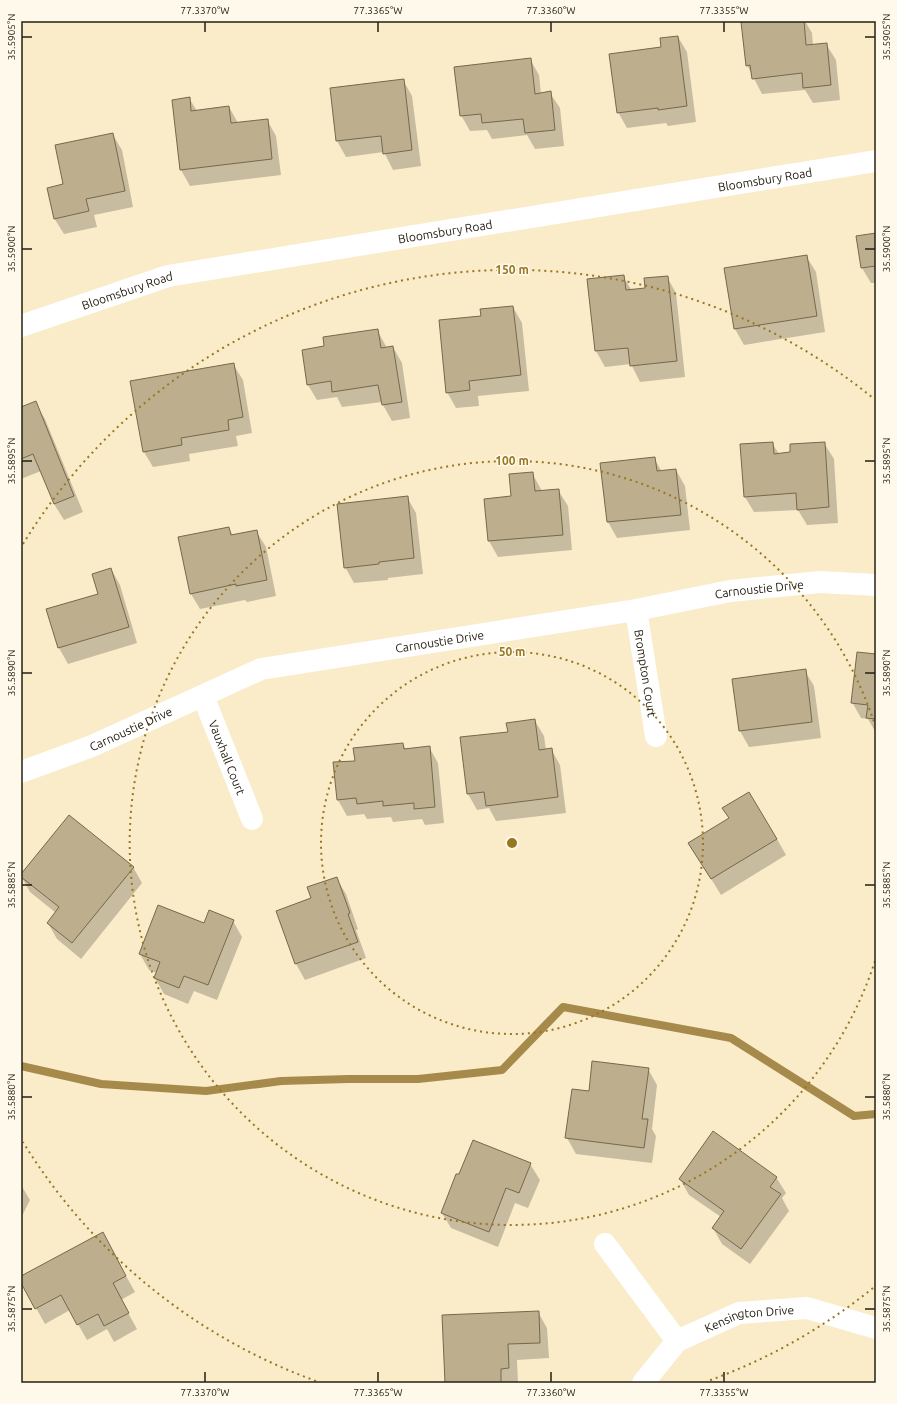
<svg xmlns="http://www.w3.org/2000/svg" width="897" height="1404" viewBox="0 0 897 1404" font-family="Ubuntu,sans-serif">
<rect width="100%" height="100%" fill="#faebc9"/>
<path fill="#0003" d="M763,21H805L812,33L813,46L826,44L836,60L840,100L813,103L805,90L762,94L747,65Z
M678,37L687,52L696,122L668,126L666,123L627,128L618,112L663,48Z
M530,59L539,75L541,94L550,93L560,108L564,146L535,149L527,135L492,139L487,130L470,131L461,115Z
M403,80L412,96L421,166L393,170L384,152L346,157L337,141Z
M189,98L197,111L229,107L238,123L267,120L276,136L281,175L190,186L181,170Z
M113,135L122,150L133,207L94,215L97,227L64,234L54,218L64,185Z
M876,234V283H871L862,268Z
M806,256L816,272L825,332L744,345L735,329L726,269Z
M623,276L632,291L646,289L667,277L676,293L685,377L640,382L631,364L605,367L596,351Z
M513,307L522,323L529,391L478,396L479,406L456,408L447,392L482,317Z
M377,330L387,348L393,347L402,363L410,418L392,421L383,405L382,402L342,407L337,397L317,400L308,385L325,347Z
M233,364L243,380L252,433L236,436L238,446L189,454L190,461L153,467L144,452Z
M35,403L45,419L83,512L64,520L54,504L41,471L21,479V409Z
M772,443L779,454L791,453L824,443L834,459L838,523L807,525L798,510L754,512L745,497Z
M654,458L662,472L676,470L685,486L690,530L617,538L608,522L602,464Z
M532,473L542,491L558,490L568,506L572,550L498,557L489,541L485,499L512,497Z
M407,497L416,513L423,574L388,578V580L354,583L345,567Z
M228,528L233,535L256,531L266,547L276,596L247,602L245,600L200,609L191,594Z
M111,569L120,585L137,643L68,664L59,648L48,609L99,594Z
M876,655V733L868,719L861,718L852,702Z
M805,671L814,686L821,738L749,747L740,731L734,680Z
M535,721L544,736L546,750L551,749L560,765L566,813L496,821L489,808L477,810L468,794L509,733Z
M403,744L406,750L429,747L438,763L444,823L425,825L422,819L393,822L391,817L367,819L364,814L347,816L338,800Z
M730,819L777,839L786,855L721,895L699,859Z
M133,867L142,883L81,959L57,939L48,923L56,913L30,892L21,876Z
M336,878L346,894L358,929L356,930L366,958L305,980L296,964L277,912L313,899Z
M233,921L242,937L217,1000L194,991L188,1004L164,994L155,978L157,973L149,970L140,954L205,924Z
M648,1069L657,1085L652,1129L656,1136L652,1163L576,1154L567,1138L590,1092Z
M530,1164L540,1180L528,1208L515,1203L498,1247L451,1228L442,1213Z
M776,1177L786,1193L782,1198L789,1211L750,1264L722,1244L713,1228L721,1217L689,1195L680,1179Z
M21,1185L30,1200L21,1218Z
M111,1249L135,1292L121,1300L137,1329L114,1342L107,1329L87,1340L70,1310L45,1324L21,1281V1277Z
M538,1312L547,1328L549,1358L517,1360L518,1383H446Z"/>
<g fill="none" stroke-linecap="round" stroke-linejoin="round">
<path stroke="#a68a4b" stroke-width="8" d="M21,1066L101,1084L206,1091L281,1081L348,1079H418L502,1070L563,1007L731,1038L854,1116L876,1114"/>
</g>
<path fill="#bdae8e" stroke="#76684a" d="M753,21H804L806,45L827,43L831,85L803,88L802,73L752,79L750,65L746,66L741,22Z
M678,36L687,106L658,110V108L617,113L609,54L661,47L660,38Z
M531,58L535,94L551,91L555,130L525,133L523,119L482,123L481,114L460,116L454,67Z
M404,79L412,150L383,154L381,136L336,141L330,88Z
M190,97L191,111L229,106L231,123L268,119L272,159L180,170L172,100Z
M113,133L125,191L86,199L89,211L54,219L47,188L63,184L55,145Z
M876,233V267V266L861,268L856,236Z
M807,255L817,316L734,329L724,268Z
M624,275L626,290L645,288L644,278L668,276L677,361L630,366L628,348L595,351L587,279Z
M513,306L521,375L469,381L470,390L446,393L439,320L481,316L480,309Z
M378,329L381,348L393,346L402,402L382,405L378,385L332,392L331,381L307,385L302,350L324,346L323,337Z
M234,363L243,417L228,420L229,430L181,438L182,445L143,452L130,381Z
M36,401L74,496L54,504L33,454L21,459V407Z
M773,442L774,454L790,452V444L825,442L829,507L797,510L796,493L744,497L740,444Z
M655,457L657,471L676,469L681,515L607,522L600,463Z
M533,472L535,491L559,489L563,535L488,541L484,499L511,496L509,474Z
M408,496L414,558L379,562V564L344,568L337,504Z
M229,527L231,535L257,530L267,580L236,586V584L190,594L178,537Z
M111,568L129,627L58,648L46,609L98,594L92,574Z
M857,652L876,654V719L866,718L868,705L851,703Z
M806,669L812,722L739,731L732,679Z
M535,719L539,750L552,748L558,797L486,806L484,792L467,794L460,737L508,732L506,723Z
M403,743L404,749L430,746L435,807L414,809V803L383,806V801L357,804L356,798L337,800L333,762L355,761L353,748Z
M749,792L777,839L711,879L688,843L729,818L722,808Z
M69,815L134,867L72,943L47,923L59,907L21,877V874Z
M337,877L350,913L348,914L358,942L295,964L276,911L311,898L307,887Z
M158,905L204,923L209,910L234,920L208,985L184,976L179,988L154,978L160,962L139,954Z
M592,1061L649,1068L642,1119H648L644,1148L565,1138L572,1089L589,1091Z
M713,1131L777,1177L770,1187L781,1194L741,1249L712,1228L724,1211L679,1179Z
M473,1140L531,1163L519,1193L506,1188L489,1232L441,1213L456,1174H459Z
M103,1232L126,1276L113,1283L129,1313L104,1326L98,1314L77,1325L61,1295L35,1309L21,1283V1276Z
M539,1311L540,1343L508,1344L509,1368L501,1369V1383H445L442,1315Z"/>
<g fill="none" stroke-linecap="round" stroke-linejoin="round">
<g stroke="#fff" stroke-width="22">
<path id="s1" d="M21,326L168,276L876,161"/>
<path id="s2" d="M636,610L656,736"/>
<path id="s3" d="M203,696L252,819"/>
<path id="s4" d="M21,772L92,746L261,669L636,610L730,591L820,582L876,585"/>
<path d="M605,1244L677,1341"/>
<path id="s5" d="M643,1383L677,1341L739,1313L807,1308L876,1328"/>
</g>
</g>
<path fill="none" stroke="#252013" stroke-width="1.5" d="M205,22V32M378,22V32M551,22V32M724,22V32M22,37H32M865,37H875M22,249H32M865,249H875M22,461H32M865,461H875M22,673H32M865,673H875M22,885H32M865,885H875M22,1097H32M865,1097H875M22,1309H32M865,1309H875M205,1372V1382M378,1372V1382M551,1372V1382M724,1372V1382"/>
<g fill="none" stroke="#987720" stroke-width="2" stroke-dasharray="2 4">
<circle cx="512" cy="843" r="191"/>
<path d="M875 961A382 382 0 1 1 875 725"/>
<path d="M873 1288A573 573 0 0 1 708 1381M316 1381A573 573 0 0 1 23 1142M23 544A573 573 0 0 1 873 398"/>
</g>
<g text-anchor="middle" dominant-baseline="central" stroke-width="3" stroke-linejoin="round" paint-order="stroke">
<g font-size="12" fill="#252013" stroke="#fff9eb">
<text stroke="none"><textPath href="#s1" startOffset="760">Bloomsbury Road</textPath></text>
<text stroke="none"><textPath href="#s1" startOffset="436">Bloomsbury Road</textPath></text>
<text stroke="none"><textPath href="#s1" startOffset="112">Bloomsbury Road</textPath></text>
<text stroke="none"><textPath href="#s4" startOffset="766">Carnoustie Drive</textPath></text>
<text stroke="none"><textPath href="#s4" startOffset="442">Carnoustie Drive</textPath></text>
<text stroke="none"><textPath href="#s2" startOffset="64">Brompton Court</textPath></text>
<text stroke="none"><textPath href="#s4" startOffset="118">Carnoustie Drive</textPath></text>
<text stroke="none"><textPath href="#s3" startOffset="66">Vauxhall Court</textPath></text>
<text stroke="none"><textPath href="#s5" startOffset="131">Kensington Drive</textPath></text>
</g>
</g>
<circle cx="512" cy="843" r="6" fill="#987720" stroke="#fff9eb" stroke-width="2"/>
<g font-size="12" text-anchor="middle" font-weight="bold" fill="#987720" stroke="#fff9eb" stroke-width="3" stroke-linejoin="round" paint-order="stroke">
<text x="512" y="274">150 m</text>
<text x="512" y="465">100 m</text>
<text x="512" y="656">50 m</text>
</g>
<rect width="897" height="1404" fill="none" stroke="#fff9eb" stroke-width="44"/>
<rect x="22" y="22" width="853" height="1360" fill="none" stroke="#252013" stroke-width="1.5"/>
<g font-size="10" text-anchor="middle" fill="#252013">
<text x="205" y="14">77.3370°W</text>
<text x="378" y="14">77.3365°W</text>
<text x="551" y="14">77.3360°W</text>
<text x="724" y="14">77.3355°W</text>
<text transform="translate(11 37) rotate(-90)" y="4">35.5905°N</text>
<text transform="translate(886 37) rotate(-90)" y="4">35.5905°N</text>
<text transform="translate(11 249) rotate(-90)" y="4">35.5900°N</text>
<text transform="translate(886 249) rotate(-90)" y="4">35.5900°N</text>
<text transform="translate(11 461) rotate(-90)" y="4">35.5895°N</text>
<text transform="translate(886 461) rotate(-90)" y="4">35.5895°N</text>
<text transform="translate(11 673) rotate(-90)" y="4">35.5890°N</text>
<text transform="translate(886 673) rotate(-90)" y="4">35.5890°N</text>
<text transform="translate(11 885) rotate(-90)" y="4">35.5885°N</text>
<text transform="translate(886 885) rotate(-90)" y="4">35.5885°N</text>
<text transform="translate(11 1097) rotate(-90)" y="4">35.5880°N</text>
<text transform="translate(886 1097) rotate(-90)" y="4">35.5880°N</text>
<text transform="translate(11 1309) rotate(-90)" y="4">35.5875°N</text>
<text transform="translate(886 1309) rotate(-90)" y="4">35.5875°N</text>
<text x="205" y="1396">77.3370°W</text>
<text x="378" y="1396">77.3365°W</text>
<text x="551" y="1396">77.3360°W</text>
<text x="724" y="1396">77.3355°W</text>
</g>
</svg>
